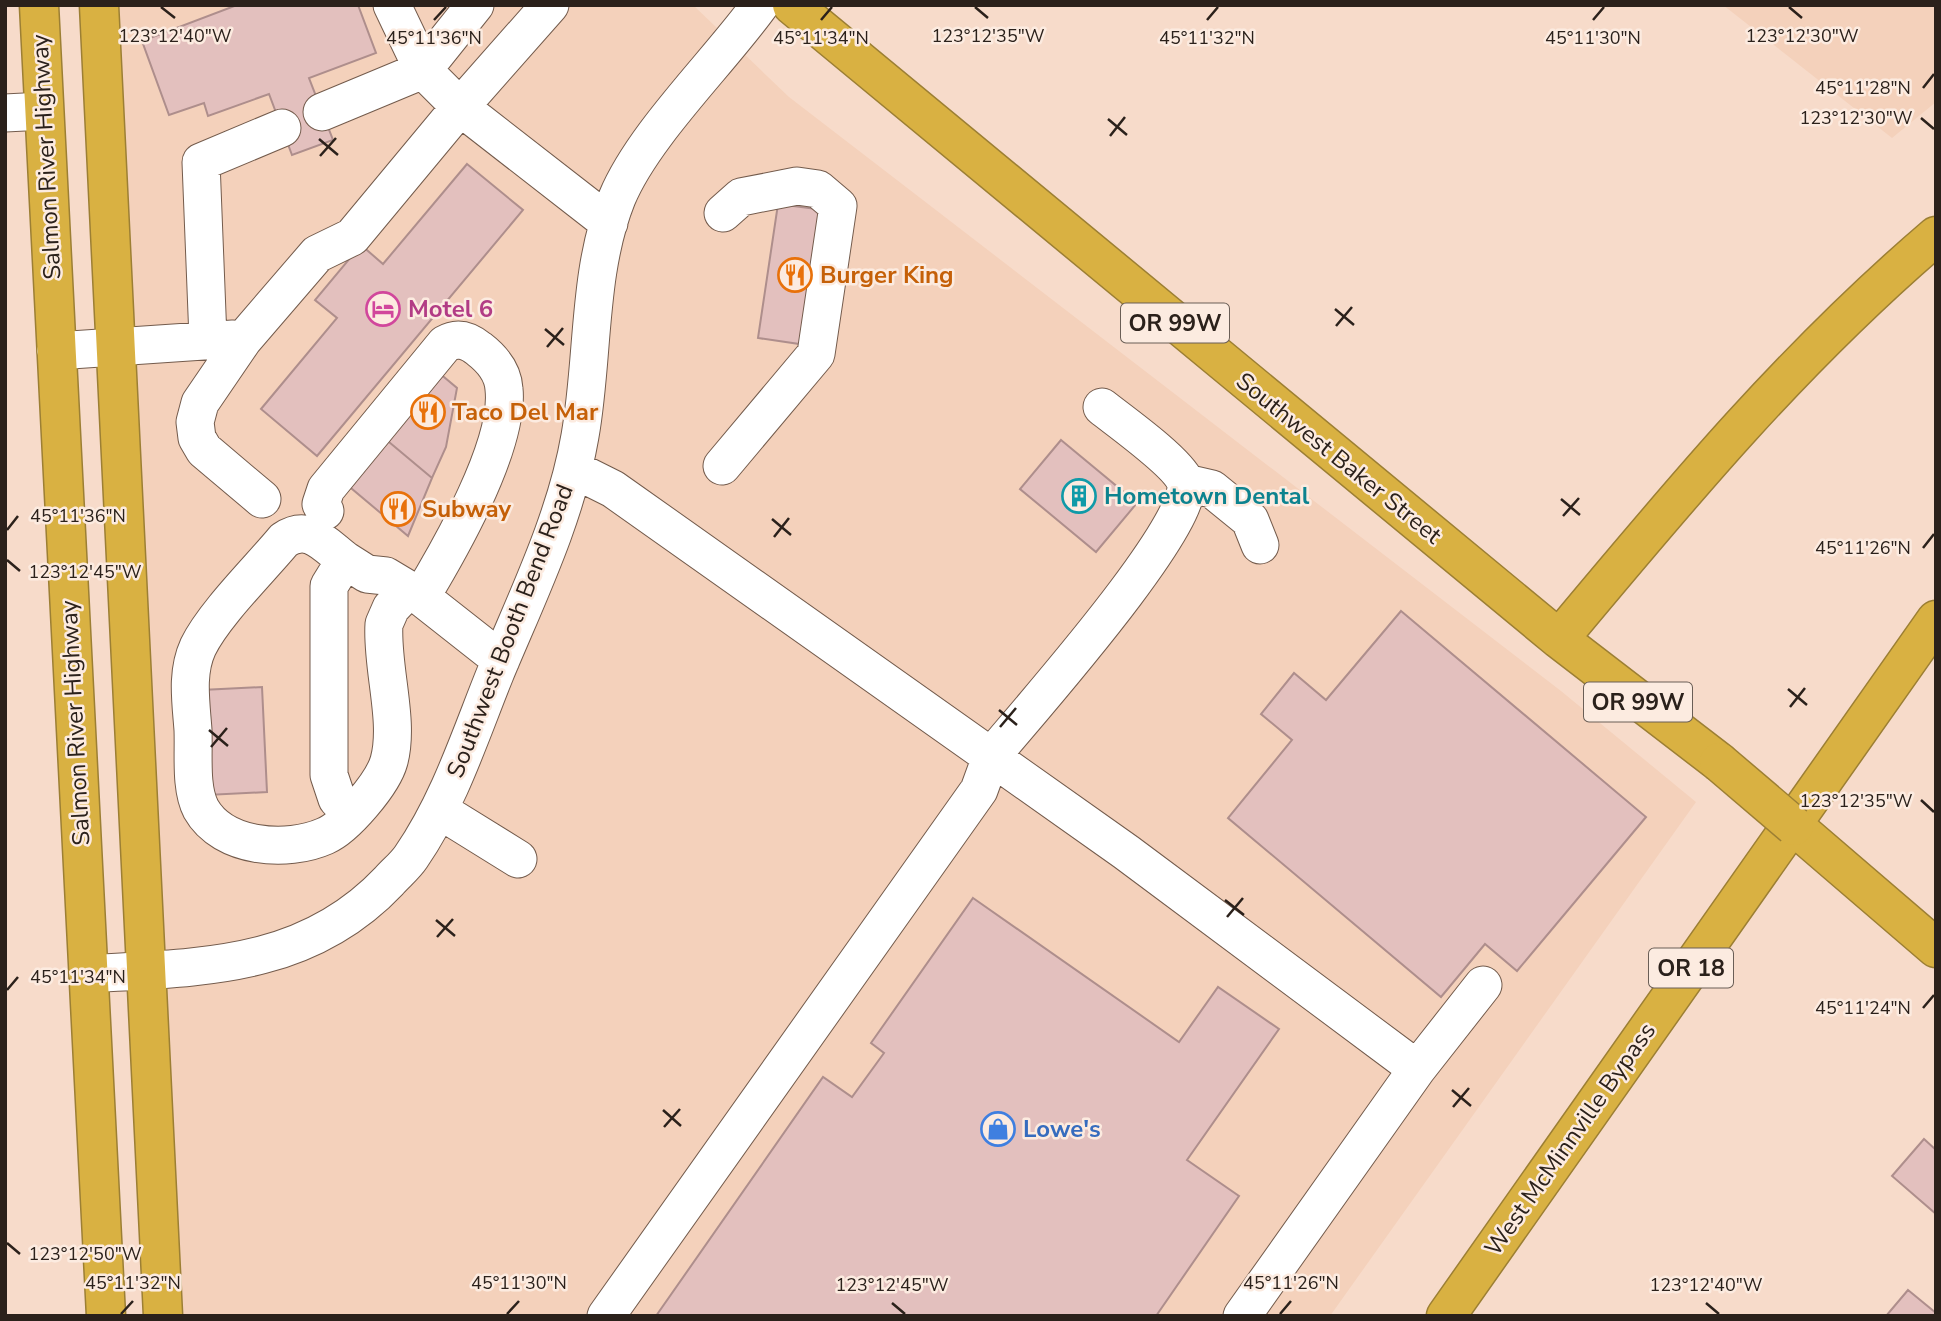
<svg xmlns="http://www.w3.org/2000/svg" width="1941" height="1321" viewBox="0 0 1941 1321" font-family="'Nunito Sans',sans-serif">
<rect width="100%" height="100%" fill="#f7dbca"/>
<path fill="#f4d1bb" d="M104,5H693L789,97L1561,691L1696,802L1330,1316H179Z
M1723,5H1936V102L1892,138Z"/>
<path fill="#e3c0be" stroke="#ae8e8c" stroke-width="2" d="M237,5H358L376,53L309,78L333,140L292,155L269,94L208,116L204,103L169,115L142,41Z
M467,164L523,210L317,456L261,409L337,318L315,300L361,245L383,264Z
M778,204L832,211L813,346L758,338Z
M438,372L457,388L446,447L432,478L383,437Z
M383,437L432,478L408,536L345,483Z
M1061,440L1137,503L1096,552L1020,489Z
M1401,611L1646,817L1517,971L1485,944L1441,997L1228,818L1292,740L1261,714L1294,673L1326,700Z
M262,687L267,792L207,795L202,690Z
M973,898L1179,1042L1218,987L1279,1029L1187,1160L1239,1196L1156,1316H656L823,1077L852,1097L884,1053L871,1043Z
M1924,1139L1936,1150V1214L1892,1176Z
M1908,1290L1936,1313V1316H1886Z"/>
<g fill="none" stroke-linecap="round" stroke-linejoin="round">
<g stroke="#735b4c" stroke-width="39">
<path id="minor" d="M392,5L423,70L460,107L609,223
M322,112L423,70L475,5
M5,113L44,111
M208,339L201,162L282,128
M56,351L233,339
M722,466L816,354L838,206L818,189L797,186L741,197L723,213
M573,469L613,489L1126,852L1417,1069L1242,1316
M1186,483L1212,489L1250,520L1260,545
M262,499L204,450L197,438L195,422L200,403L243,340L317,254L352,237L460,107L550,5
M325,511L321,504L326,489L445,344C457,337 468,340 479,349C492,359 503,372 504,389C510,445 450,549 421,597
M345,560C325,545 309,523 284,540C260,569 214,614 198,647C186,673 191,702 193,730C194,754 190,788 201,809C223,848 287,853 325,836C346,827 383,783 389,761C400,721 381,666 384,624L391,608L408,590
M439,810L518,859
M352,815L337,799L329,775V586L345,560L367,574L386,576L421,597L501,660
M88,974C201,967 306,969 389,881C396,873 405,866 411,857C449,802 470,736 495,674C527,597 566,518 580,436C594,358 587,273 617,198C643,135 718,63 760,5
M1417,1069L1483,985
M606,1316L979,790L991,757C1022,719 1201,519 1185,481C1176,461 1121,422 1102,407"/>
</g>
<g stroke="#9c7f34" stroke-width="41">
<path id="highway" d="M39,5L106,1316
M99,5L163,1316
M792,5L1559,639L1719,762
M1559,639C1680,494 1792,359 1936,236
M1794,826L1936,948
M1446,1316L1936,620"/>
</g>
<use href="#minor" stroke="#fff" stroke-width="37"/>
<use href="#highway" stroke="#d9b142" stroke-width="38"/>
<g stroke="#9c7f34" stroke-width="41" stroke-linecap="butt">
<path id="highway-bridge" d="M1719,762L1794,826"/>
</g>
<use href="#highway-bridge" stroke="#d9b142" stroke-width="38"/>
</g>
<path fill="none" stroke="#2b211b" stroke-width="2.5" d="M161,7L175,18M975,7L988,18M1789,7L1802,18M434,20L446,7M821,20L832,7M1207,20L1218,7M1593,20L1604,7M1923,88L1934,74M1921,118L1934,129M1108,119L1127,135M1110,136L1125,117M319,139L338,155M320,156L336,138M1335,309L1354,325M1336,326L1352,307M545,329L564,345M547,347L563,328M1561,499L1580,515M1563,516L1579,498M772,519L791,535M7,530L18,516M774,537L789,518M1923,548L1934,534M7,560L20,571M1788,689L1807,705M1790,707L1805,688M999,710L1017,725M1000,727L1016,708M209,730L228,746M211,747L227,728M1921,800L1934,812M1225,900L1244,915M1227,917L1243,898M436,920L455,936M437,937L453,919M7,990L18,977M1923,1008L1934,995M1452,1090L1471,1106M1453,1107L1469,1088M663,1110L681,1126M664,1127L680,1109M7,1243L20,1254M892,1303L905,1314M1706,1303L1719,1314M121,1314L133,1301M507,1314L519,1301M1280,1314L1291,1301"/>
<defs>
<g id="restaurant-ring" transform="scale(1.75)"><circle r="9.5" fill="#fcebe0" stroke="#e8710a" stroke-width="1.5"/><path d="M-5-6h1v4h1v-4h1v4h1v-4h1v5L-1.5 .5V6h-2V.5L-5-1ZM5-6V6H3V1.5H1.5Q1.5-4 5-6Z" fill="#e8710a"/></g>
<g id="hotel-ring" transform="scale(1.75)"><circle r="9.5" fill="#fcebe0" stroke="#d1479c" stroke-width="1.5"/><path d="M-6-4.5h1.5V1H6V5H4.5V3h-9V5H-6ZM-4 0a1.8 1.8 0 1 1 3.6 0ZM.5 0V-2.5h3Q6-2.5 6 0Z" fill="#d1479c"/></g>
<g id="building-ring" transform="scale(1.75)"><circle r="9.5" fill="#fcebe0" stroke="#0f9aa8" stroke-width="1.5"/><path d="M-4-6H4V6H1V3H-1V6H-4ZM-2.5-4.3h1.7v1.8h-1.7ZM.8-4.3h1.7v1.8H.8ZM-2.5-1h1.7V.8h-1.7ZM.8-1h1.7V.8H.8Z" fill="#0f9aa8"/></g>
<g id="shop-ring" transform="scale(1.75)"><circle r="9.5" fill="#fcebe0" stroke="#3f7fe0" stroke-width="1.5"/><path d="M-5-2.5h2.3a2.7 3.5 0 0 1 5.4 0H5L5.5 6h-11ZM-1.5-2.5h3a1.5 2.3 0 0 0-3 0Z" fill="#3f7fe0"/></g>
</defs>
<g fill-rule="evenodd">
<use href="#restaurant-ring" x="795" y="275"/>
<use href="#hotel-ring" x="383" y="309"/>
<use href="#restaurant-ring" x="428" y="412"/>
<use href="#building-ring" x="1079" y="496"/>
<use href="#restaurant-ring" x="398" y="509"/>
<use href="#shop-ring" x="998" y="1129"/>
</g>
<g text-anchor="middle" dominant-baseline="central" stroke-width="5" stroke-linejoin="round" paint-order="stroke">
<g fill="#fcebe0" stroke="#6a5e56" stroke-width="2">
<rect x="1121" y="303.5" width="108" height="39" rx="5"/>
<rect x="1584" y="682.5" width="108" height="39" rx="5"/>
<rect x="1649" y="948.5" width="84" height="39" rx="5"/>
</g>
<g font-size="23" font-weight="bold" fill="#2b211b">
<text x="1175" y="323">OR 99W</text>
<text x="1638" y="702">OR 99W</text>
<text x="1691" y="968">OR 18</text>
</g>
<g font-size="24" fill="#2b211b" stroke="#fcebe0">
<text transform="translate(46 157) rotate(-93)">Salmon River Highway</text>
<text transform="translate(1339 458) rotate(39)">Southwest Baker Street</text>
<text transform="translate(510 631) rotate(-69)">Southwest Booth Bend Road</text>
<text transform="translate(75 723) rotate(-93)">Salmon River Highway</text>
<text transform="translate(1570 1139) rotate(-55)">West McMinnville Bypass</text>
</g>
<g font-size="24" font-weight="bold" fill="#c56008" stroke="#fcebe0" text-anchor="start">
<text x="820" y="275">Burger King</text>
<text x="452" y="412">Taco Del Mar</text>
<text x="422" y="509">Subway</text>
</g>
<g font-size="24" font-weight="bold" fill="#b23c85" stroke="#fcebe0" text-anchor="start">
<text x="408" y="309">Motel 6</text>
</g>
<g font-size="24" font-weight="bold" fill="#0d838f" stroke="#fcebe0" text-anchor="start">
<text x="1104" y="496">Hometown Dental</text>
</g>
<g font-size="24" font-weight="bold" fill="#366cbe" stroke="#fcebe0" text-anchor="start">
<text x="1023" y="1129">Lowe's</text>
</g>
</g>
<g font-size="18" text-anchor="middle" fill="#2b211b" stroke="#fcebe0" stroke-width="5" stroke-linejoin="round" paint-order="stroke">
<text x="1802" y="42">123°12'30"W</text>
<text x="175" y="42">123°12'40"W</text>
<text x="988" y="42">123°12'35"W</text>
<text x="434" y="44">45°11'36"N</text>
<text x="821" y="44">45°11'34"N</text>
<text x="1207" y="44">45°11'32"N</text>
<text x="1593" y="44">45°11'30"N</text>
<text x="1863" y="94">45°11'28"N</text>
<text x="1856" y="124">123°12'30"W</text>
<text x="78" y="522">45°11'36"N</text>
<text x="1863" y="554">45°11'26"N</text>
<text x="85" y="578">123°12'45"W</text>
<text x="1856" y="807">123°12'35"W</text>
<text x="78" y="983">45°11'34"N</text>
<text x="1863" y="1014">45°11'24"N</text>
<text x="85" y="1260">123°12'50"W</text>
<text x="133" y="1289">45°11'32"N</text>
<text x="519" y="1289">45°11'30"N</text>
<text x="1291" y="1289">45°11'26"N</text>
<text x="892" y="1291">123°12'45"W</text>
<text x="1706" y="1291">123°12'40"W</text>
</g>
<rect width="1941" height="1321" fill="none" stroke="#2b211b" stroke-width="14"/>
</svg>
